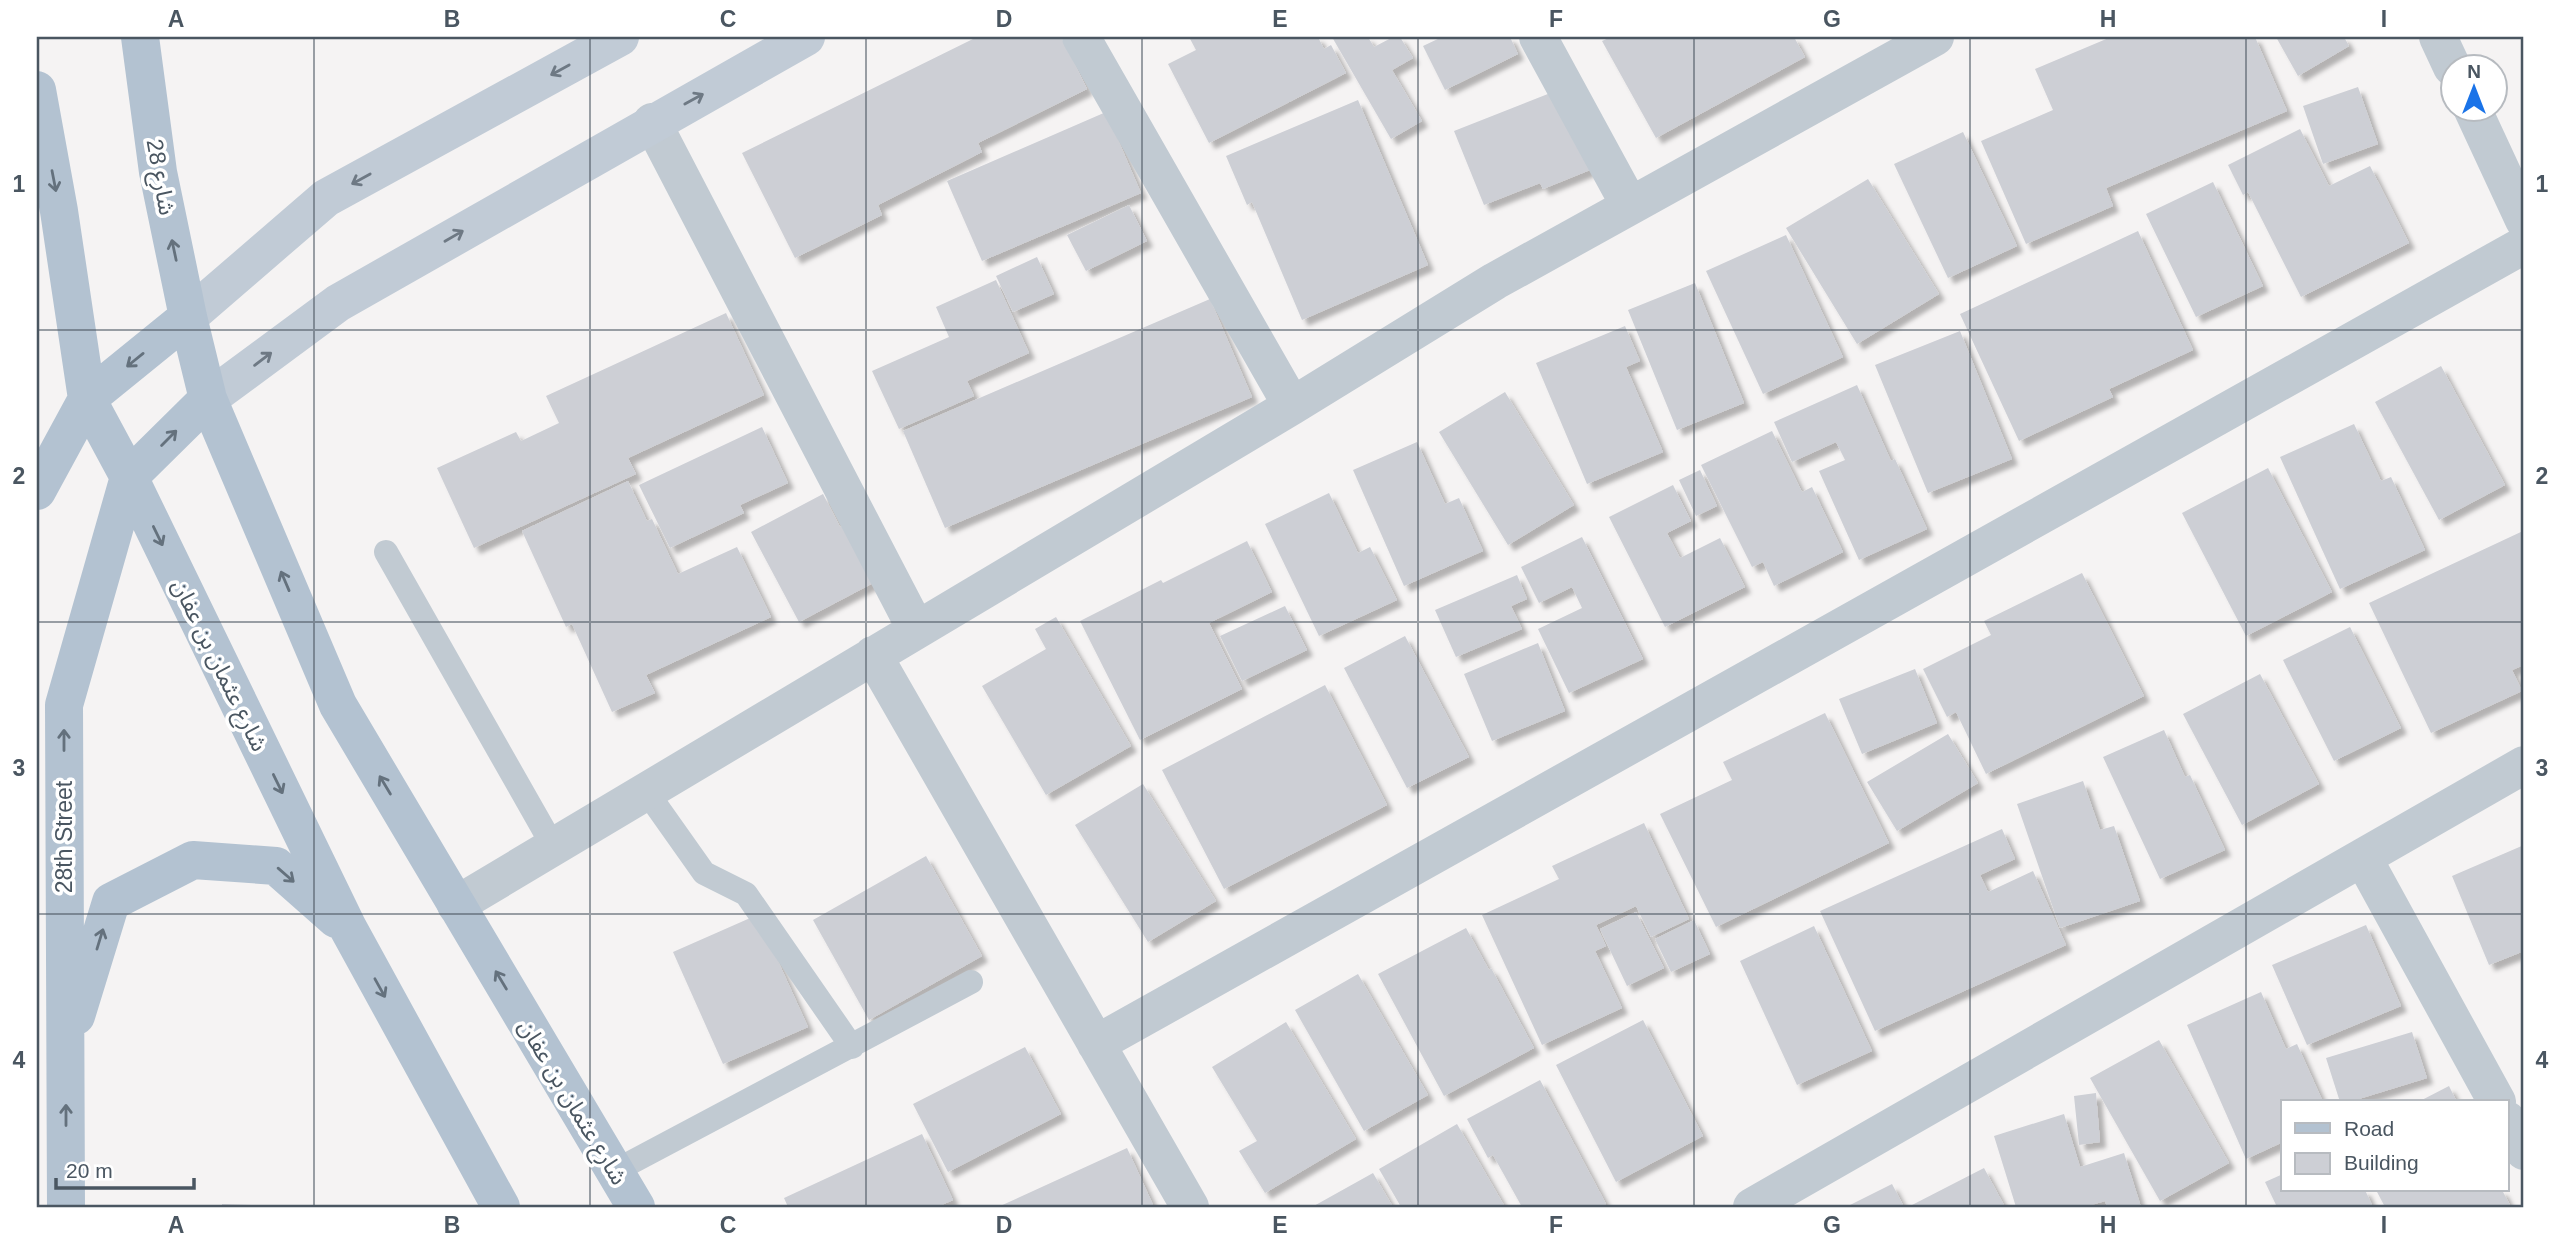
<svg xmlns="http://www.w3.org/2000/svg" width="2561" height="1244" viewBox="0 0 2561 1244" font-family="Arial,'Noto Sans Arabic',sans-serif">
<defs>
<filter id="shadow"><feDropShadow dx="6" dy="6" stdDeviation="2" flood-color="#0004"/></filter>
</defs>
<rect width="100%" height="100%" fill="#f5f3f3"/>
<path fill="#cdcfd5" filter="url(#shadow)" d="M977,37H1061L1087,89L978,143L982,152L878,205L882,215L795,258L742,153Z
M1189,37H1318L1324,49L1331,45L1346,73L1209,143L1168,64L1196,50Z
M1332,37H1368L1374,47L1393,37H1400L1413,58L1392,70L1422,121L1391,139Z
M1442,37H1510L1518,54L1445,90L1423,46Z
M1611,37H1794L1805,57L1656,138L1602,41Z
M2111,37H2255L2287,111L2106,188L2113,206L2026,244L1981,141L2053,110L2035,69Z
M2276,37H2344L2349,46L2298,76Z
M2358,87L2378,144L2323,164L2303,106Z
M1558,90L1590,170L1543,189L1540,183L1484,205L1454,131Z
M1358,100L1428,265L1302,320L1252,202L1247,205L1226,156Z
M1106,112L1141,193L982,261L947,181Z
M2300,129L2329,186L2370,166L2409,243L2301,297L2248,192L2243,195L2228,165Z
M1963,132L2017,246L1948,278L1894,164Z
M1868,179L1939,294L1857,344L1786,228Z
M2213,182L2263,286L2196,317L2146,214Z
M1129,205L1147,241L1086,271L1067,235Z
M2138,231L2193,350L2109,389L2113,397L2019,441L1960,314Z
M1786,235L1843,357L1763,394L1706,271Z
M1037,257L1054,294L1013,312L996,276Z
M996,280L1029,353L967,381L974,396L899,429L872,371L949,337L936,307Z
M1695,283L1744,403L1677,430L1628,310Z
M1210,299L1252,397L945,528L903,431Z
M726,313L764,395L628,458L636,474L474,548L437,468L516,432L521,441L559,423L546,396Z
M1625,326L1640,361L1626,367L1663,452L1587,484L1536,363Z
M1960,331L2012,459L1928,493L1875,365Z
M2441,366L2505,485L2439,520L2375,402Z
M1857,385L1891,461L1895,459L1927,529L1859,560L1819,471L1845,460L1836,442L1792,462L1774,422Z
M1505,392L1574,505L1508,545L1439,432Z
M2354,424L2381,481L2391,477L2425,550L2340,589L2280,457Z
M762,427L788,483L740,505L744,513L670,548L639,485Z
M1772,431L1802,492L1812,487L1843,552L1774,586L1763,562L1752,567L1701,465Z
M1417,442L1445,504L1459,498L1483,551L1404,586L1353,470Z
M2268,468L2332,592L2246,636L2182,513Z
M1700,470L1717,506L1696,516L1679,480Z
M628,481L647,521L652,519L678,574L737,547L771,617L646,675L655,693L612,712L572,624L566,627L522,531Z
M1673,485L1691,521L1667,533L1680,558L1720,538L1745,587L1665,627L1609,517Z
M1329,493L1358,553L1370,547L1397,600L1319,636L1265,524Z
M823,494L840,527L845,526L875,582L799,622L751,532Z
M2523,531L2524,665L2512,670L2522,691L2431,733L2369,603Z
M1582,537L1643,659L1569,693L1538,629L1582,608L1572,587L1539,603L1521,567Z
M1247,541L1272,592L1209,623L1242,689L1140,740L1080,621L1161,580L1163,583Z
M2082,573L2144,696L1986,774L1956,712L1947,717L1923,669L1991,635L1984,621Z
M1517,575L1527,599L1511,606L1522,629L1456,657L1435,610Z
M1285,606L1307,650L1242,681L1220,636Z
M1056,617L1131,746L1046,795L982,686L1046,649L1035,629Z
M2350,627L2401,728L2334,761L2283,660Z
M1405,636L1469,757L1407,788L1344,668Z
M1538,643L1565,711L1492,741L1464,674Z
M1915,669L1937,723L1862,754L1839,699Z
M2260,674L2319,784L2242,825L2183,714Z
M1325,685L1387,805L1224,889L1162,770Z
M1825,713L1889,843L1716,927L1660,814L1732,780L1723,762Z
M2164,730L2185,777L2190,775L2225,850L2160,879L2103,757Z
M1948,734L1978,783L1897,831L1867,782Z
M2083,781L2100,830L2114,826L2140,901L2060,928L2017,804Z
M1143,784L1216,901L1148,942L1075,825Z
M1644,823L1689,919L1651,937L1636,906L1596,925L1606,946L1595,951L1622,1008L1542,1045L1482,915L1559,879L1552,866Z
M2002,829L2015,859L1980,875L1988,892L2033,871L2066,945L1875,1031L1820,911Z
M2524,845V951L2489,965L2452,876Z
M926,856L982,956L869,1020L813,920Z
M1636,912L1664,968L1627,986L1600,929Z
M757,915L808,1027L723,1064L673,952Z
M1694,920L1710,954L1671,972L1655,939Z
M2366,925L2401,1006L2307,1045L2272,965Z
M1814,926L1872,1051L1797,1085L1740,961Z
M1466,928L1489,970L1491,968L1534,1048L1444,1096L1378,974Z
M1358,974L1428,1095L1364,1131L1295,1010Z
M2261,992L2286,1049L2297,1044L2323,1102H2283V1142L2246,1159L2187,1025Z
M1643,1020L1703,1136L1616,1182L1556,1065Z
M1286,1022L1356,1139L1265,1193L1239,1151L1257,1141L1212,1067Z
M2412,1032L2427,1078L2349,1102H2340L2326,1058Z
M2159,1040L2229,1163L2160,1201L2090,1078Z
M1025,1047L1061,1114L948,1172L913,1104Z
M1540,1080L1606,1204L1599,1207H1522L1493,1155L1488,1158L1467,1119Z
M2449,1086L2457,1102H2418Z
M2096,1093L2100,1142L2079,1145L2074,1096Z
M2064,1114L2080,1167L2124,1153L2141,1207H2107L2105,1201L2084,1207H2016L1994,1136Z
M1457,1124L1505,1207H1401L1379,1169Z
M922,1134L953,1200L937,1207H788L784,1198Z
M1127,1148L1154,1207H998Z
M1984,1168L2005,1207H1914L1912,1205Z
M1373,1173L1393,1207H1312Z
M2283,1174V1190H2365L2373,1207H2277L2265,1182Z
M1892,1184L1904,1207H1846Z
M2376,1190H2502L2511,1207H2385Z
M222,1204L252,1205V1207H222Z"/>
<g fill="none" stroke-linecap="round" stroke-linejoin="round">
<path stroke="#c1cad2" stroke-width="24" d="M386,552L553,846
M646,791L704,873L746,894L852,1047
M615,1171L971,982"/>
<path stroke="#c1cad2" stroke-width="38" d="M1081,37L1292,406
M1538,37L1630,206
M2438,37L2452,67
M2472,108L2524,220
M652,122L916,629
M873,655L1190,1207
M2363,858L2497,1102
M456,905L1292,406L1495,281L1935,37
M1096,1044L2524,245
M2507,1120L2524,1151
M1752,1207L2524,765"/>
<path stroke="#c1cbd6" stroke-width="38" d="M188,317L326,198L620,37
M208,399L338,303L806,37"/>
<path stroke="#b3c2d1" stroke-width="38" d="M140,37L158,172L188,317L208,399L338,705L636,1207
M37,90L59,211L87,399L129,477L348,928L501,1207
M37,491L87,399L188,317
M76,1016L111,902L193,860L276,866L336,919
M66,1207L64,705L129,477L208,399"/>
</g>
<defs><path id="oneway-shaft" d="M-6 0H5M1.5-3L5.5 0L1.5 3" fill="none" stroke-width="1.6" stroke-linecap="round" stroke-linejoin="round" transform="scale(1.75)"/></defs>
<g stroke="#6e7984">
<use href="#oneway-shaft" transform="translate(560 70) rotate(151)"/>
<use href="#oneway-shaft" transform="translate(694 99) rotate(-29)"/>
<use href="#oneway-shaft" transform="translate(361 179) rotate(151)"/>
<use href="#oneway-shaft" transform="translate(454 236) rotate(-30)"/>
<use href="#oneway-shaft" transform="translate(263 359) rotate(-37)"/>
</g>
<g stroke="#64717d">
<use href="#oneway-shaft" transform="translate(54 181) rotate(79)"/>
<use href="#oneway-shaft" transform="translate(174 250) rotate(-102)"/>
<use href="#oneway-shaft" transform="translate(135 360) rotate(141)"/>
<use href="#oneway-shaft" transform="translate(169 438) rotate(-45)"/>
<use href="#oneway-shaft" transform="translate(158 536) rotate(64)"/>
<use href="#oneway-shaft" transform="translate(285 581) rotate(-113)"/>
<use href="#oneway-shaft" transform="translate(64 740) rotate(-90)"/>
<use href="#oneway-shaft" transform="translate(278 784) rotate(64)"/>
<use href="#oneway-shaft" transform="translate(385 785) rotate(-121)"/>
<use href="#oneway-shaft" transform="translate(286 875) rotate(41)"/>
<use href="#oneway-shaft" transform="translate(100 939) rotate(-73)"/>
<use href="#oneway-shaft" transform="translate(501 980) rotate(-121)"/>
<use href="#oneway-shaft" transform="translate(380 988) rotate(61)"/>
<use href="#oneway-shaft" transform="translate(66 1115) rotate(-90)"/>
</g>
<path fill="none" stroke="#4a5661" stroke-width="2" stroke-opacity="0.55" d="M314,37V1207M590,37V1207M866,37V1207M1142,37V1207M1418,37V1207M1694,37V1207M1970,37V1207M2246,37V1207M37,330H2524M37,622H2524M37,914H2524"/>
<g text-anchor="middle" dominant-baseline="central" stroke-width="7" stroke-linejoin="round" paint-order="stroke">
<g font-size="23" fill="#4a5661" stroke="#fff">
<text transform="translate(161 177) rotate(80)">شارع 28</text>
<text transform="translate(220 665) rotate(64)">شارع عثمان بن عفان</text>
<text transform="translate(64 837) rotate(-90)">28th Street</text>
<text transform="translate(573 1102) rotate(59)">شارع عثمان بن عفان</text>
</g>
</g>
<rect width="2561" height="1244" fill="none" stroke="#ffffff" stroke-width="77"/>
<rect x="2281" y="1100" width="228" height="91" fill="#ffffff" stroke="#b7bbc0" stroke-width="2"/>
<rect x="2295" y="1123" width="35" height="10" fill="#b3c2d1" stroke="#b7bbc0" stroke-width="2"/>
<text x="2344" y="1136" font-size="21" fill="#4a5661">Road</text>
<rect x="2295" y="1153" width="35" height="21" fill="#cdcfd5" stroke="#b7bbc0" stroke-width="2"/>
<text x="2344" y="1170" font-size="21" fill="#4a5661">Building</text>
<g transform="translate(2474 88)"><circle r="33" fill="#ffffff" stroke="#b7bbc0" stroke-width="2"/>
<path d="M0-5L12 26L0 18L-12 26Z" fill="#1a73e8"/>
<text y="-10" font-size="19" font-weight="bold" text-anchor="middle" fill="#4a5661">N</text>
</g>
<path d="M56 1178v10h138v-10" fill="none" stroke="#4a5661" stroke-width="3.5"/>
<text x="66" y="1178" font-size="21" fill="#4a5661" stroke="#ffffff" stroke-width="5" paint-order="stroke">20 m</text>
<rect x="38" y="38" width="2484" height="1168" fill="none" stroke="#4a5661" stroke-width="2.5"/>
<g font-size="23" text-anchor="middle" font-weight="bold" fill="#4a5661">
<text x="176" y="27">A</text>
<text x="452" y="27">B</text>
<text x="728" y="27">C</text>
<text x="1004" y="27">D</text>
<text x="1280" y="27">E</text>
<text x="1556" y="27">F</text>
<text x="1832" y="27">G</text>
<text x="2108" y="27">H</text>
<text x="2384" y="27">I</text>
<text x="19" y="192">1</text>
<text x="2542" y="192">1</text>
<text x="19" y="484">2</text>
<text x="2542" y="484">2</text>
<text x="19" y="776">3</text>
<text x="2542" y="776">3</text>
<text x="19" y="1068">4</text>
<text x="2542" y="1068">4</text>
<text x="176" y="1233">A</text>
<text x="452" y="1233">B</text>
<text x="728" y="1233">C</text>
<text x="1004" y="1233">D</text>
<text x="1280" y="1233">E</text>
<text x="1556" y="1233">F</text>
<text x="1832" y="1233">G</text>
<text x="2108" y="1233">H</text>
<text x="2384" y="1233">I</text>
</g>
</svg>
